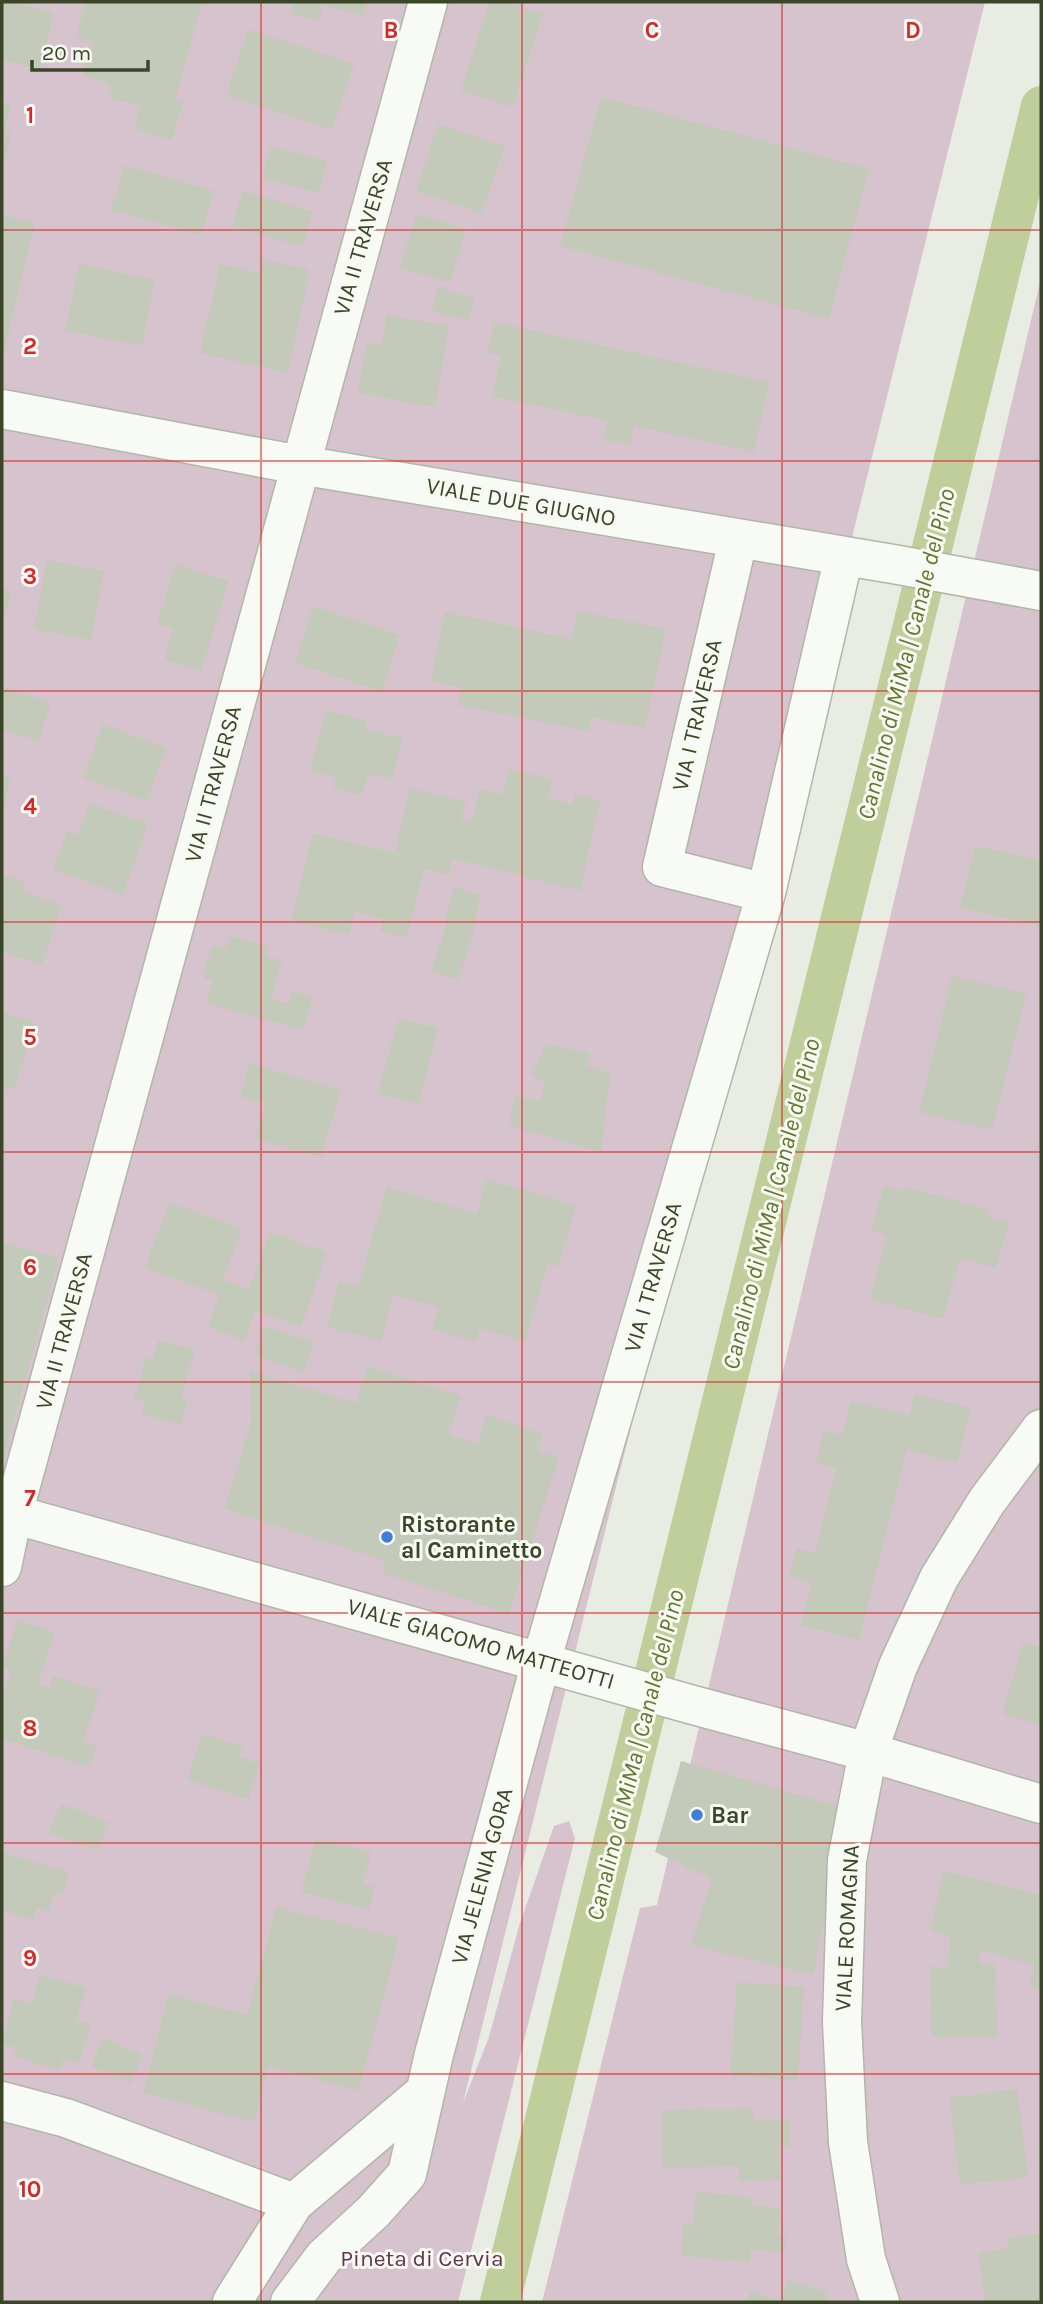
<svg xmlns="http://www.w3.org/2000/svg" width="1043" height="2304" viewBox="0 0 1043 2304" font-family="Karla,sans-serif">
<rect width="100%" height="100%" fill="#e9ece3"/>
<path fill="#d7c3cd" d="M2,2H985L463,2103L489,2037L519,1926L554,1826L569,1821L575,1838L458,2302H2Z
M1041,278V2302H542L640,1908L657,1905Z"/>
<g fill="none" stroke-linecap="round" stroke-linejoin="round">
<path stroke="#c0ce9c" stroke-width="40" d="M500,2302L1041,106"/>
</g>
<path fill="#c3cab9" d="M2,2H10L54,13L40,70L2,60Z
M86,2L202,3L175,100L183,102L172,140L134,129L140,106L107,97L111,84L83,76L93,42L76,37Z
M294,2H367L363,16L323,5L319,21L291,14Z
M489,2H503L543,14L513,107L461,91Z
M248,29L354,64L332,130L226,95Z
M601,97L869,169L829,319L560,246Z
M2,102L11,104L4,132L11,133L3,168Z
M438,124L505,146L482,213L416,191Z
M270,146L328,160L319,193L262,178Z
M124,165L214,191L201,235L111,210Z
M243,191L313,212L302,247L232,226Z
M416,214L466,229L450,283L400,268Z
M2,215L35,223L3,356H2Z
M262,259L310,270L288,373L200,353L220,264L259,273Z
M79,264L155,280L142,346L65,330Z
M438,287L475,298L468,321L432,311Z
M387,315L449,326L435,407L358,393L367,342L381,345Z
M494,322L769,382L754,452L634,426L630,445L603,439L608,421L492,396L501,356L487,353Z
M47,560L104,571L91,640L34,629Z
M175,564L229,581L201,671L164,660L173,628L157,624Z
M2,588L12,591L2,623Z
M313,606L400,635L382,692L295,663Z
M577,611L666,629L645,728L591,717L588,731L458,705L462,688L431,681L445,612L572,639Z
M2,687L51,702L39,741L2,729Z
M326,710L367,721L365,729L403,739L392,780L368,774L362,795L334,788L336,778L310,771Z
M103,724L166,748L147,801L83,778Z
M509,769L553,780L548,797L572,804L575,794L600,800L580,891L453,859L449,875L424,869L407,938L380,931L383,919L355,912L349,935L291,921L313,833L395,853L410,788L466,802L461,819L472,822L479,789L503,794Z
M2,775L10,781L3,812H2Z
M89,803L148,824L123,895L53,869L67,831L78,835Z
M975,846L1041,860V926L960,908Z
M2,874L25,882L22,891L62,905L42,965L2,952Z
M453,887L480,895L473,934L458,980L431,971L443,935Z
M230,936L268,946L265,956L282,960L271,999L289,1004L292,991L313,997L303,1030L206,1003L213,981L203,979L212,945L226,949Z
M952,976L1026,994L992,1130L919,1112Z
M2,1012L35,1022L14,1090L2,1087Z
M398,1018L438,1028L419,1104L378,1094Z
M545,1044L591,1053L586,1065L610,1073L601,1152L508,1125L516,1096L540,1100L545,1082L532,1075Z
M249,1063L341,1090L321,1157L255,1139L266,1103L240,1096Z
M486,1179L576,1206L558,1267L548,1264L525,1342L480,1328L476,1342L432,1329L439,1307L393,1295L381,1341L327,1327L339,1281L358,1286L387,1187L477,1214Z
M884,1186L901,1191L903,1186L989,1210L987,1217L1009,1223L996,1268L960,1258L943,1319L870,1299L887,1236L871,1231Z
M169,1202L242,1229L223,1280L249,1289L270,1232L327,1253L301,1327L255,1311L244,1341L208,1327L219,1295L145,1268Z
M2,1242L59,1258L3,1459H2Z
M264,1326L314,1342L304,1372L254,1355Z
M158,1340L195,1350L181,1398L188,1400L181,1425L141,1414L145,1402L134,1399L146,1357L153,1359Z
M367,1366L461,1396L449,1434L477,1444L486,1415L543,1433L537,1450L559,1457L509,1614L382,1573L386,1561L224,1509L251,1424L250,1371L356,1403Z
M915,1394L971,1408L957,1463L907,1450L859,1640L801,1625L812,1583L789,1577L797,1548L815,1553L836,1468L816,1463L824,1430L842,1435L851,1401L909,1415Z
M18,1620L55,1632L38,1684L50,1688L53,1676L100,1691L83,1742L97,1746L90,1767L2,1739V1700L11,1671L2,1667Z
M1022,1643L1041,1648V1725L1003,1714Z
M202,1734L243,1747L239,1757L260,1764L249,1799L187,1780Z
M681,1761L847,1809L813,1975L691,1945L712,1879L655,1852Z
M61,1803L109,1823L97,1851L49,1832Z
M316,1838L371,1853L363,1883L375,1886L369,1910L301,1892Z
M2,1852L69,1872L62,1895L54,1893L49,1912L37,1908L33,1920L2,1910Z
M944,1871L1041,1895V1989L1029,1986L1035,1965L981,1951L978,1962L995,1966L997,2037H932L930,1966L947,1968L950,1937L930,1929Z
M276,1907L399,1938L359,2090L268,2067L254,2122L143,2093L168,1994L248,2015Z
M40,1975L86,1988L76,2020L91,2024L79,2064L63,2059L59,2070L14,2056L16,2048L2,2044L14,1999L32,2004Z
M737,1982L804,1987L798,2080L730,2076Z
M103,2038L143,2055L131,2083L91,2067Z
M1017,2089L1028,2177L960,2185L949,2098Z
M753,2108V2120L789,2119L790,2147H779L780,2179L739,2181V2166L663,2168L662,2110Z
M696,2192L753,2197L752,2205L780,2208L778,2235H786L784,2252L751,2249L750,2262L681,2256L683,2225L693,2226Z
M1041,2233V2302H986L978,2253L1008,2248L1007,2239Z
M788,2280L828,2292L825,2302H746L750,2291L781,2301Z"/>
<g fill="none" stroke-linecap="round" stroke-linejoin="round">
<g stroke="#b1b7a7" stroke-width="41">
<path id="minor" d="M2,409L300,465L893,564L1041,591
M738,540L662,867L766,893
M2,1511L693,1705L868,1752L1041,1804
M2,1567L13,1514L428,2
M2,2101L66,2118L294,2203
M232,2302L294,2203L425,2092
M290,2302L324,2257L373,2212L407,2174L434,2054L541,1662L766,893L844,556
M880,2302L866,2259L848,2142L842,2022L847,1860L868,1752L898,1666L939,1578L987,1501L1041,1429"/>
</g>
<use href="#minor" stroke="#f8faf6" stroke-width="38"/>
</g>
<path fill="none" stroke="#d62828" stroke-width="2" stroke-opacity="0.55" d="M261,2V2302M522,2V2302M782,2V2302M2,230H1041M2,461H1041M2,691H1041M2,922H1041M2,1152H1041M2,1382H1041M2,1613H1041M2,1843H1041M2,2074H1041"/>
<g fill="#407cd9" stroke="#f7f9f3" stroke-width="2.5">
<circle cx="387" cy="1537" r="7"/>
<circle cx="697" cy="1815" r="7"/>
</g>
<g text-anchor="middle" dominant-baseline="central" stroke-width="6" stroke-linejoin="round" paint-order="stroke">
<g font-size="23" fill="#3b4629" stroke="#f7f9f3">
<text transform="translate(363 237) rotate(-74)">VIA II TRAVERSA</text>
<text transform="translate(521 502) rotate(10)">VIALE DUE GIUGNO</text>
<text transform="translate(697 715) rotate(-77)">VIA I TRAVERSA</text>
<text transform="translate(213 784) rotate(-75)">VIA II TRAVERSA</text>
<text transform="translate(653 1277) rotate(-74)">VIA I TRAVERSA</text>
<text transform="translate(64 1331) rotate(-75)">VIA II TRAVERSA</text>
<text transform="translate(481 1644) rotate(16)">VIALE GIACOMO MATTEOTTI</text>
<text transform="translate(482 1876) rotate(-75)">VIA JELENIA GORA</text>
<text transform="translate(847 1928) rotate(-87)">VIALE ROMAGNA</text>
</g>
<g font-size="23" font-weight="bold" fill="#3b4629" stroke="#f7f9f3" text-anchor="start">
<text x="401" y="1524">Ristorante<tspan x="401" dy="26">al Caminetto</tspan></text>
<text x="711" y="1815">Bar</text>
</g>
<g font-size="23" fill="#633549" stroke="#f7f9f3">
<text x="422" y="2258">Pineta di Cervia</text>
</g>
<g font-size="24" font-style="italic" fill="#61782e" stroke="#f7f9f3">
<text transform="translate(906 654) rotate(-76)">Canalino di MiMa | Canale del Pino</text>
<text transform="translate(771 1204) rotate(-76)">Canalino di MiMa | Canale del Pino</text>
<text transform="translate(635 1755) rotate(-76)">Canalino di MiMa | Canale del Pino</text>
</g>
</g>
<g font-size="23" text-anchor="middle" font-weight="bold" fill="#d62828" stroke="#f7f9f3" stroke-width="6" stroke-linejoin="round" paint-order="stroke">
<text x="391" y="38">B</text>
<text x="652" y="38">C</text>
<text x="913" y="38">D</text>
<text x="30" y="123">1</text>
<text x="30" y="354">2</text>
<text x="30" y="584">3</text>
<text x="30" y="814">4</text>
<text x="30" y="1045">5</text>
<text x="30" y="1275">6</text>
<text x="30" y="1506">7</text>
<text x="30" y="1736">8</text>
<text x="30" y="1966">9</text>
<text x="30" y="2197">10</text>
</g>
<rect width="1043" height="2304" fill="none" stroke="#3b4629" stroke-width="7"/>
<path d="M32 60v10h116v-10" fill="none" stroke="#3b4629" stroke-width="3.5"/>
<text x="42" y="60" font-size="21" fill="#3b4629" stroke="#f7f9f3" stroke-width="5" paint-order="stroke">20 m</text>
</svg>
